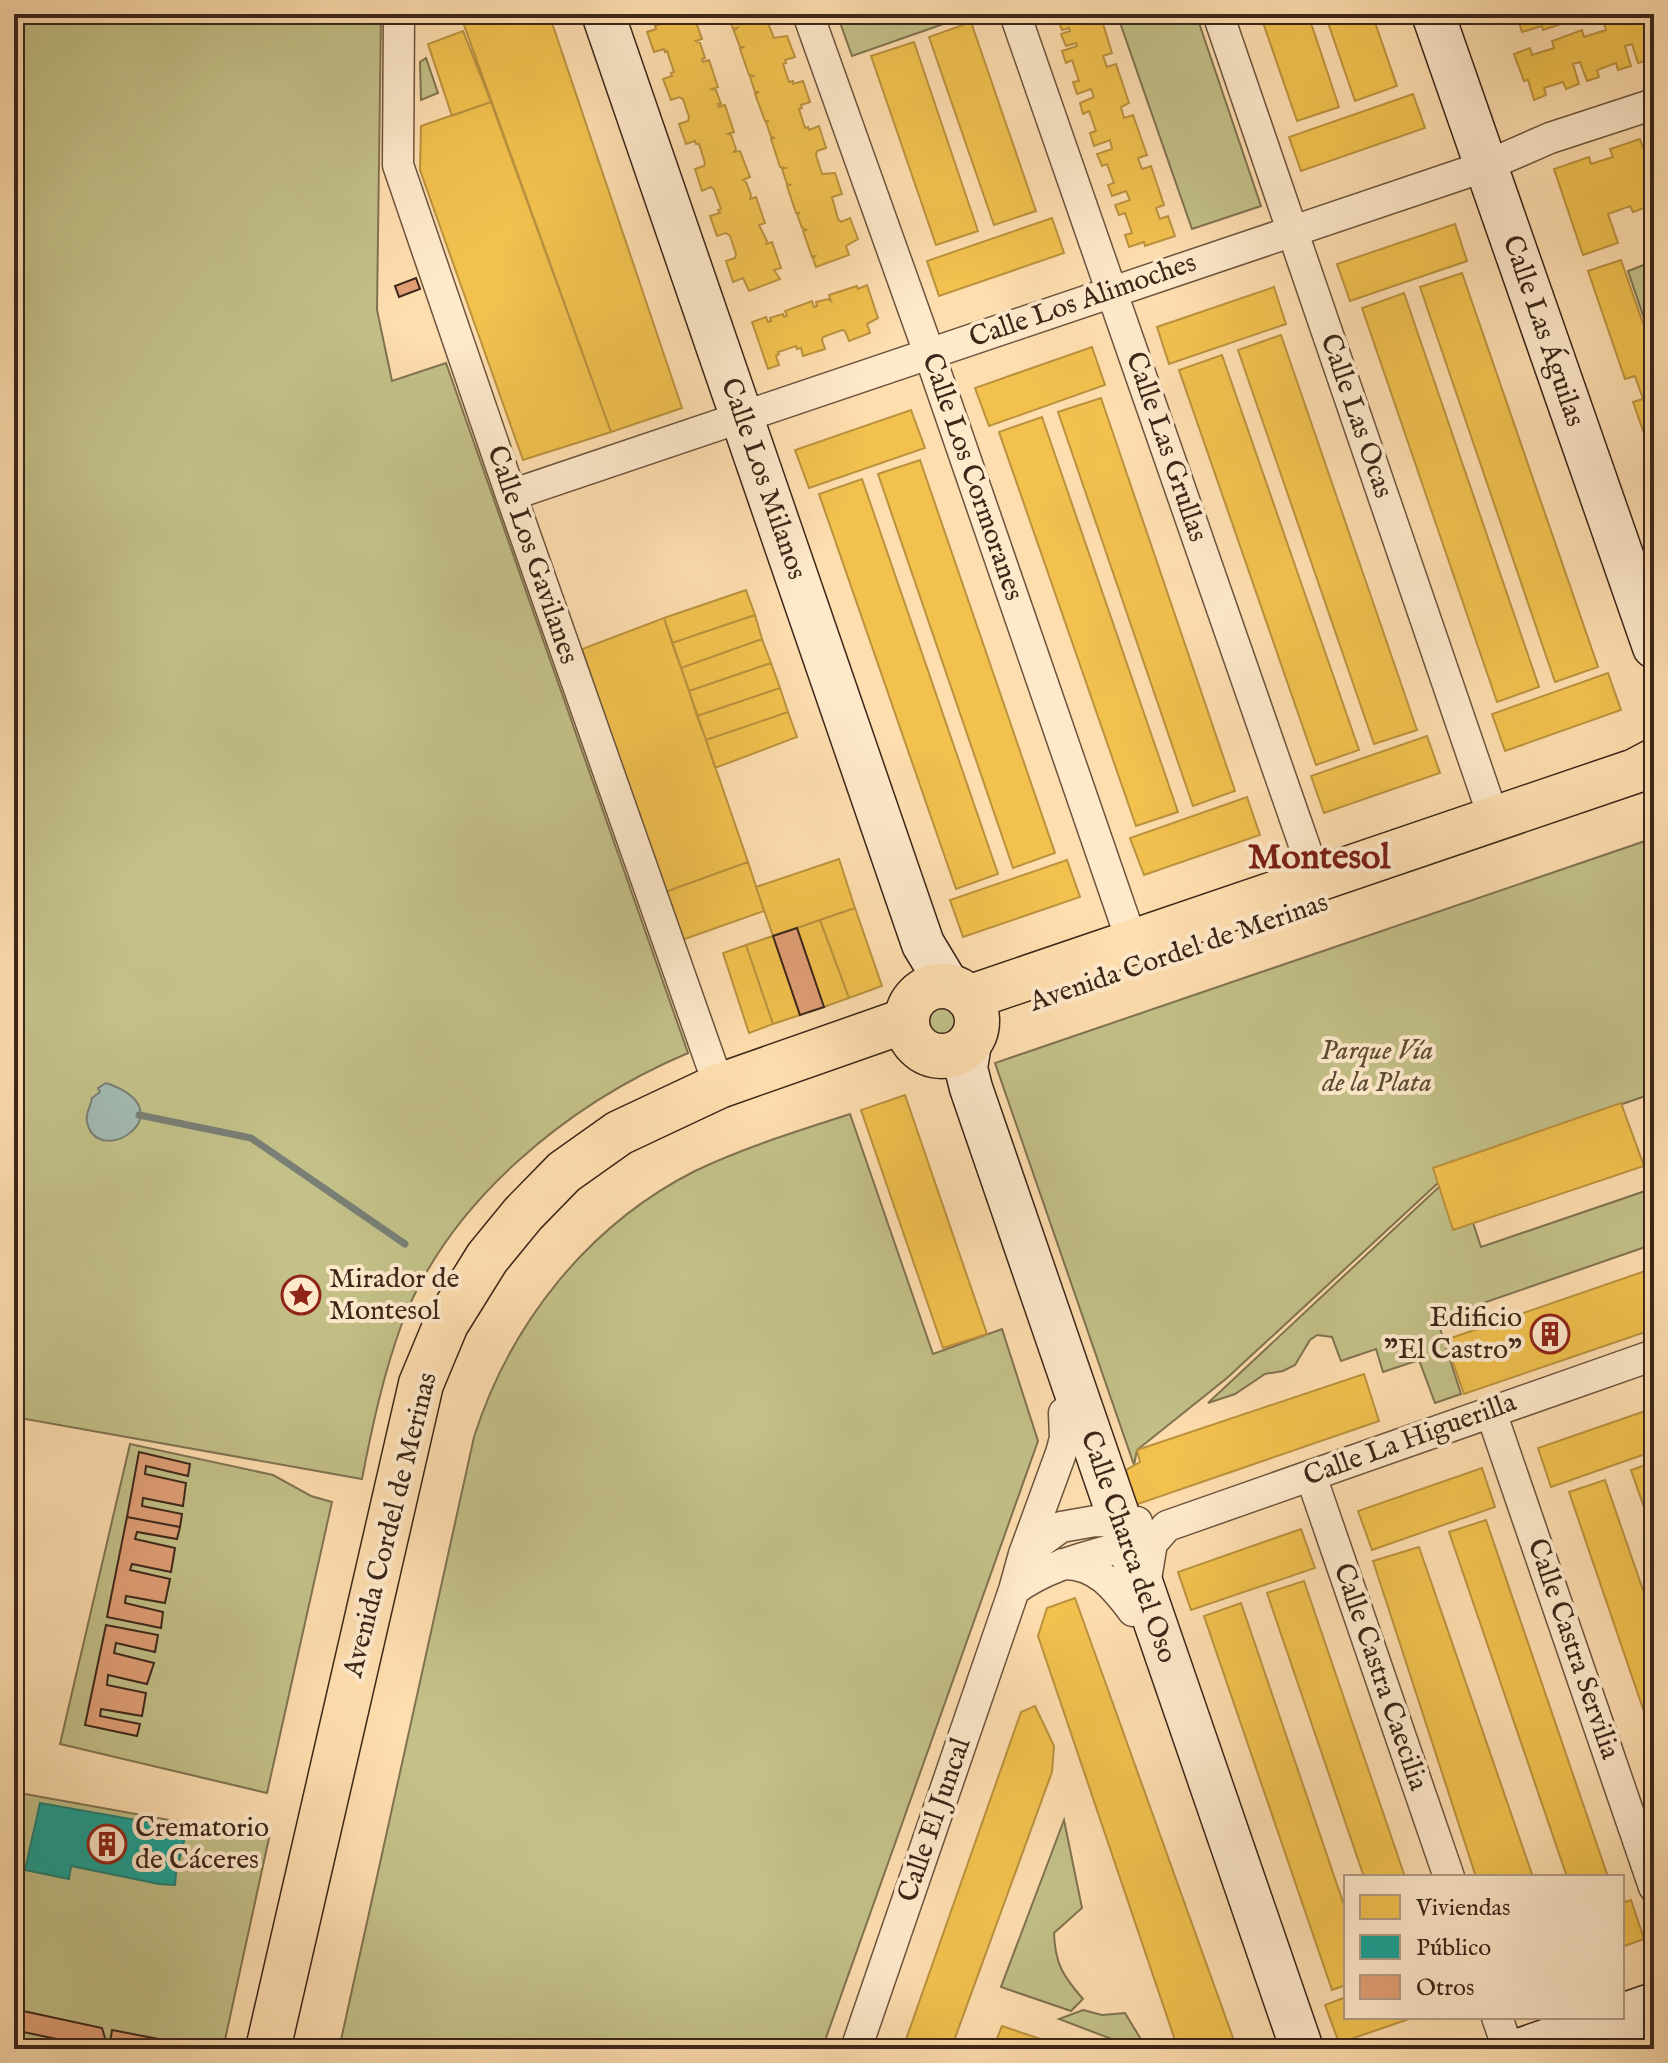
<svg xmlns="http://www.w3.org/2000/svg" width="1668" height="2063" viewBox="0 0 1668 2063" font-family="'IM FELL English',serif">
<rect width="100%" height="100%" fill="#feddaf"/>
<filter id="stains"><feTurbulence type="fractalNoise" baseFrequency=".0025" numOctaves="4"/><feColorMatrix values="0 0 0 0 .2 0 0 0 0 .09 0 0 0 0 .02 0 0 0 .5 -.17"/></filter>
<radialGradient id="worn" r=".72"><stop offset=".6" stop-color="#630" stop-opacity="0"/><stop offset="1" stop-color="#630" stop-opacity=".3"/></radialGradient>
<path fill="#c3c088" stroke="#807350" stroke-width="2" d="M14,14H381L377,310L392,381L446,363L688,1053C568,1104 448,1201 401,1326C383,1376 372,1427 362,1479L14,1417Z
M837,14H972L852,56Z
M1117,14H1196L1261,206L1192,229Z
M426,58L438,93L421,100L420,62Z
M1654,251V322L1646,324L1628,271L1646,264L1648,255Z
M1654,838V1093L1464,1159L1227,1378L1137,1450L1134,1465L995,1063Z
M924 1023a16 16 0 1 1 32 0a16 16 0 1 1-32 0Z
M850,1114L933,1354L1002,1329L1038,1441L822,2049H339L474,1437C510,1324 588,1225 695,1171C745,1147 798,1131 850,1114Z
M1456,1171L1481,1247L1654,1188V1244L1437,1319L1461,1394L1435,1403L1419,1360L1383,1372L1376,1349L1341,1361L1332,1337L1317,1335L1310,1340L1295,1365L1283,1371L1265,1374L1235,1394L1208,1403Z
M130,1444L273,1475L311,1496L332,1502L267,1793L60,1744Z
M14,1792L269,1838L223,2049H14Z
M1064,1820L1082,1908L1054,1933C1055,1964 1063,1976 1083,1999L1071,2011L1001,1987Z
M1083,2010L1102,2015L1125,2013L1142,2041L1130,2046L1059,2019Z"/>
<path fill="#a2bab3" stroke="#797f75" stroke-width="2" d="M106,1083C189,1111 98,1171 87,1122C85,1112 91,1107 92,1098L100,1092L98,1088Z"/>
<path fill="#f2c14e" stroke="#bb923e" stroke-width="2" d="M460,14H549L682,408L611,432Z
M654,14H693L702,39L696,41L700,43L705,58L702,59L703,62L709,60L718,87L712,89L716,90L721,104H718L719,107L725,105L734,132L728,134L731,135L736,149L734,152L740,151L750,177L743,180L746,182L751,195L750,199L756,197L765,223L759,225L767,241L766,244L772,242L781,268L774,270L780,279L749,291L743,278L733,282L726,261L735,258L736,254L730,236L726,233L717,236L710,216L720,213L718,210L721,209L714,190L711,187L702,191L695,169L704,166L705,163L699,144H696L695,141L686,144L679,124L688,121L689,117L683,99L679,97L671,100L663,79L672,76L671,73L674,72L667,51L665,52L664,49L654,52L647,32L656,29L655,26L658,25Z
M728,14H769L770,16L766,18L774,38L787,36L795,57L785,60L786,63L783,64L789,82L793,81V84L803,81L810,102L801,105L802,108L799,109L805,128L808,127L809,130L819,126L826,148L817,151L816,155L822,174L835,173L842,194L832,197L838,219L841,222L850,218L858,239L846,246L849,255L816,267L813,259L815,256L812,257L803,231L806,230L802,228L797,214L800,213H796L787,186L790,185L787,184L782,169L785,168L780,167L771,139L775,138L771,137L766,122L769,121H765L755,94L759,92H755L750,77L753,76L749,75L740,49L743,47H740L734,31L737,28L733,29Z
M1056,14H1100L1112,53L1103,56L1107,67L1116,64L1129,103L1121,107L1124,118L1133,115L1147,155L1138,158L1142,169L1151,166L1164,205L1156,208L1160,219L1168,216L1175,236L1145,246L1144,242L1129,247L1125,235L1132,233L1125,213L1119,215L1115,205L1130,200L1126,191L1112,196L1108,185L1114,183L1107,164L1102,166L1097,154L1112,149L1110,140L1094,146L1090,133L1096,131L1089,111L1083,114L1080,103L1094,97L1091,89L1077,94L1073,82L1079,81L1072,60L1066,63L1062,51L1077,46L1076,43L1066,46L1061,34L1070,31L1069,28L1062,30Z
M1260,14H1308L1339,107L1297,121Z
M1325,14H1372L1397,86L1355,101Z
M1524,14H1575L1576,19L1543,30L1542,26L1522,32L1519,22L1526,20Z
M1630,14H1635L1637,19L1654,14V50L1650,52L1652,59L1638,63L1632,44L1625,46L1631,66L1618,70L1616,63L1597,70L1599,77L1587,81L1580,62L1573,64L1579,84L1566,89L1563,82L1544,88L1546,95L1534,100L1528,80L1524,81L1514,54L1530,48L1532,55L1554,48L1552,41L1582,30L1584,37L1606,30L1604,23Z
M971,22L1036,211L994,225L929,37Z
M463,31L491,102L452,116L428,44Z
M914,42L978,231L936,245L871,56Z
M1413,94L1425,128L1301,171L1289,137Z
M491,102L611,432L523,460L420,170L421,126Z
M1640,139L1654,181V218L1650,206L1633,212L1630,206L1608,214L1618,243L1583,255L1554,169L1589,157L1591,164L1613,157L1610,149Z
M1052,218L1064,253L939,296L927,261Z
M1455,224L1467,261L1350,301L1337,264Z
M1621,260L1646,332L1654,330V462L1633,402L1643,399L1635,376L1625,379L1588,271Z
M1462,273L1598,667L1555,682L1420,287Z
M867,285L878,318L867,324L870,333L849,341L845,331L842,330L823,337L822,340L825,349L803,356L801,348L797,349L796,346L778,352L779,354L776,356L779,365L768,369L752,322L766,317L768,322L771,321L770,318L783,314L784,317L787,316L785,311L812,301L814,307L817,306L816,302L828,299L831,301L829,295L857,286L858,289Z
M1274,287L1286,324L1169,364L1157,327Z
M1404,293L1539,687L1497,702L1362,308Z
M1281,335L1417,730L1374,744L1238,350Z
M1092,347L1105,385L989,426L975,388Z
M1222,355L1359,750L1316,765L1179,370Z
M1101,398L1235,791L1193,806L1058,412Z
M911,410L925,448L809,488L795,450Z
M1042,417L1178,812L1136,826L999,432Z
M920,460L1055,853L1013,868L878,474Z
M862,479L998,874L956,889L819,494Z
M746,590L755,615L672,643L664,618Z
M755,615L762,639L681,668L672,643Z
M664,618L748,862L665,892L582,649Z
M762,639L771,663L689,691L681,668Z
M771,663L780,688L697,716L689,691Z
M1608,673L1621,710L1505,751L1492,714Z
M780,688L788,712L706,740L697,716Z
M788,712L797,737L715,768L706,740Z
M1427,736L1440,773L1324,813L1311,776Z
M1247,797L1260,835L1144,875L1130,838Z
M839,859L855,908L773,936L756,887Z
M1067,860L1080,897L963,937L950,900Z
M748,862L764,911L682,940L665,892Z
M855,908L882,986L849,998L820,920Z
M820,920L849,998L824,1007L797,928Z
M773,936L800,1015L773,1024L746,945Z
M746,945L773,1024L749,1033L723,953Z
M905,1095L987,1334L943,1348L861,1110Z
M1621,1103L1644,1166L1453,1230L1433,1168Z
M1654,1268V1329L1464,1394L1445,1340Z
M1364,1374L1379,1421L1135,1505L1126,1470L1140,1462L1137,1450Z
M1654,1408V1451L1551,1487L1538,1448Z
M1654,1462V1536L1631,1470Z
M1482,1468L1495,1507L1372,1550L1358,1511Z
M1605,1480L1654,1622V1741L1569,1492Z
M1486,1520L1608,1877H1567L1449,1532Z
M1301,1529L1315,1568L1191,1610L1178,1572Z
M1419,1547L1533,1877H1476L1373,1561Z
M1304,1581L1405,1877H1364L1267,1593Z
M1075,1598L1237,2049H1178L1038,1636L1047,1608Z
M1241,1603L1346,1911V1985L1332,1990L1204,1616Z
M1035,1706L1054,1746L1052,1772L951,2049L903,2048L1021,1712Z
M1631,1900L1644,1939L1622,1947V1903Z
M1346,1997V2017H1415L1339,2043L1325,2005Z
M1002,2026L1070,2049H993Z"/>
<path fill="#17a398" stroke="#227e72" stroke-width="2" d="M40,1803L187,1829L176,1873L175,1885L159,1884L71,1866L69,1879L25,1870Z"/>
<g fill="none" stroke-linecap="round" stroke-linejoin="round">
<path stroke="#797f75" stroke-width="7" d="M139,1115L251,1138L405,1244"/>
</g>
<path fill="#e29f76" stroke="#3c2619" stroke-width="2" d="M416,278L420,289L399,297L395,286Z
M797,928L824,1007L800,1015L773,936Z
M139,1452L190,1464L188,1476L146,1466L145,1474L186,1483L183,1506L143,1498L142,1506L182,1514L180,1527L127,1517Z
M127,1517L180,1527L177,1539L137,1532L135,1539L175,1548L171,1572L132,1564L130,1570L170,1579L165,1603L126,1596L125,1603L163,1612L161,1628L107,1617Z
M106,1625L158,1635L155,1652L116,1643L114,1653L154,1663L147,1684L108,1675L107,1685L146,1693L142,1716L101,1709L100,1716L140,1724L137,1736L85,1725Z
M14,2009L102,2028L105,2038L99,2048L14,2030Z
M112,2030L210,2049H109Z"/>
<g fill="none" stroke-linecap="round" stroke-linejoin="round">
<g stroke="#6c543e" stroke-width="33">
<path id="street" d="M399,14L398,165L511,495L719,1086
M808,14L929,353L1132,942
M1015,14L1316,879
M1218,14L1494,819
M511,495L1486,166L1550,138L1654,104
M1491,1412L1654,1887
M1311,1476L1449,1877
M1024,1554L1061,1527L1095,1521L1137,1522
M1063,1564C1096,1563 1115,1587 1133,1611
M1145,1585L1152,1543L1167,1526L1654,1355
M1014,1590C1053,1561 1099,1555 1145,1540
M1497,2017L1508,2049
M856,2049L1014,1590L1024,1554L1061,1453L1065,1438L1064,1413"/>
</g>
<g stroke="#3c2619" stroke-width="45">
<path id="secondary" d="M603,14L923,944L949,987
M1433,14L1654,647
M970,1043L966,1068L971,1088L1302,2049
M1622,2015L1654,2004
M1522,2049L1615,2017
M1615,2049L1654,2036"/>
</g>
<g stroke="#3c2619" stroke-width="47">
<path id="primary" d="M907 1021a35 35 0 1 1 70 0a35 35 0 1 1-70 0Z
M968,998L1635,771L1654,761
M268,2049L421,1384L446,1324L487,1258L523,1214L564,1172L619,1133L719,1086L907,1020"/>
</g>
<use href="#street" stroke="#fee9cb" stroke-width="30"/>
<use href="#secondary" stroke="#fee9cb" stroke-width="42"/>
<use href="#primary" stroke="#feddaf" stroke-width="44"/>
</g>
<defs>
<g id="sight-ring" transform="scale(2)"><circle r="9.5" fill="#fee9cb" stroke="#8f2418" stroke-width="1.5"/><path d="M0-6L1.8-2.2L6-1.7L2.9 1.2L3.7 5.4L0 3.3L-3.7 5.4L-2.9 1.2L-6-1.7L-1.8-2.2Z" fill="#8f2418"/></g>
<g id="building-ring" transform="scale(2)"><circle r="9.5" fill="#fee9cb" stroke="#8f2418" stroke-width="1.5"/><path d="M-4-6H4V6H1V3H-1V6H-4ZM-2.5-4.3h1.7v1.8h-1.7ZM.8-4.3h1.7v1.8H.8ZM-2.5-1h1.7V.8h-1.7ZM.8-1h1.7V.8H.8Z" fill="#8f2418"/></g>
</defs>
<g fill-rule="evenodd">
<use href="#sight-ring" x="301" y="1295"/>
<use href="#building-ring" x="1550" y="1334"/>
<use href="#building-ring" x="107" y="1844"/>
</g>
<g text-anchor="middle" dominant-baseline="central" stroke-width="8" stroke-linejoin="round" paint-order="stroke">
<g font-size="28" fill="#3c2619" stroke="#fee9cb">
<text transform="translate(1083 301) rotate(-19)">Calle Los Alimoches</text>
<text transform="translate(1543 331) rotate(71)">Calle Las Águilas</text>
<text transform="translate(1356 416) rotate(71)">Calle Las Ocas</text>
<text transform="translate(1166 447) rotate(71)">Calle Las Grullas</text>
<text transform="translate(972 477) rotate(71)">Calle Los Cormoranes</text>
<text transform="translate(763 479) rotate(71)">Calle Los Milanos</text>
<text transform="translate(532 555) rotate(71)">Calle Los Gavilanes</text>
<text transform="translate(1179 953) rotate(-19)">Avenida Cordel de Merinas</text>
<text transform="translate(1410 1440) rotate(-20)">Calle La Higuerilla</text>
<text transform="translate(391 1525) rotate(-76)">Avenida Cordel de Merinas</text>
<text transform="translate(1128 1547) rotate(71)">Calle Charca del Oso</text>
<text transform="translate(1573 1649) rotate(71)">Calle Castra Servilia</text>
<text transform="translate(1380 1677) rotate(71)">Calle Castra Caecilia</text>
<text transform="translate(935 1820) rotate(-71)">Calle El Juncal</text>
</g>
<g font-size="28" font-style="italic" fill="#5e4c35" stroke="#fee9cb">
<text x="1377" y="1051">Parque Vía<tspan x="1377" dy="32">de la Plata</tspan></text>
</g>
<g font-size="28" fill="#3c2619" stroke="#fee9cb" text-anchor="start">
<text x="329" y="1279">Mirador de<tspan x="329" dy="32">Montesol</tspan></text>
<text x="1522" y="1318" text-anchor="end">Edificio<tspan x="1522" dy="32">"El Castro"</tspan></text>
<text x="135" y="1828">Crematorio<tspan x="135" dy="32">de Cáceres</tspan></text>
</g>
<g font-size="36" font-weight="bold" fill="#7a1f14" stroke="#fee9cb">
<text x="1319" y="858">Montesol</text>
</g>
</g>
<rect width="1668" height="2063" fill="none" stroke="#feddaf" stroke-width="48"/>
<rect x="16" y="16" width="1636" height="2031" fill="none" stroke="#3c2619" stroke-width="4"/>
<rect x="24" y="24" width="1620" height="2015" fill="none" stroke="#3c2619" stroke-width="2"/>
<rect x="1344" y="1875" width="280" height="144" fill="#fee9cb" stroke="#b09b84" stroke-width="2"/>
<rect x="1360" y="1895" width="40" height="24" fill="#f2c14e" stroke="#b09b84" stroke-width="2"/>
<text x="1416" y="1915" font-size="24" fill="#3c2619">Viviendas</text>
<rect x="1360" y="1935" width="40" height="24" fill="#17a398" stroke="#b09b84" stroke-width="2"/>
<text x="1416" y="1955" font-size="24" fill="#3c2619">Público</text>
<rect x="1360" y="1975" width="40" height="24" fill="#e29f76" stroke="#b09b84" stroke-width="2"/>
<text x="1416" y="1995" font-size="24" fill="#3c2619">Otros</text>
<rect width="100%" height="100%" filter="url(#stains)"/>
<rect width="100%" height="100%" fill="url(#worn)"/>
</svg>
